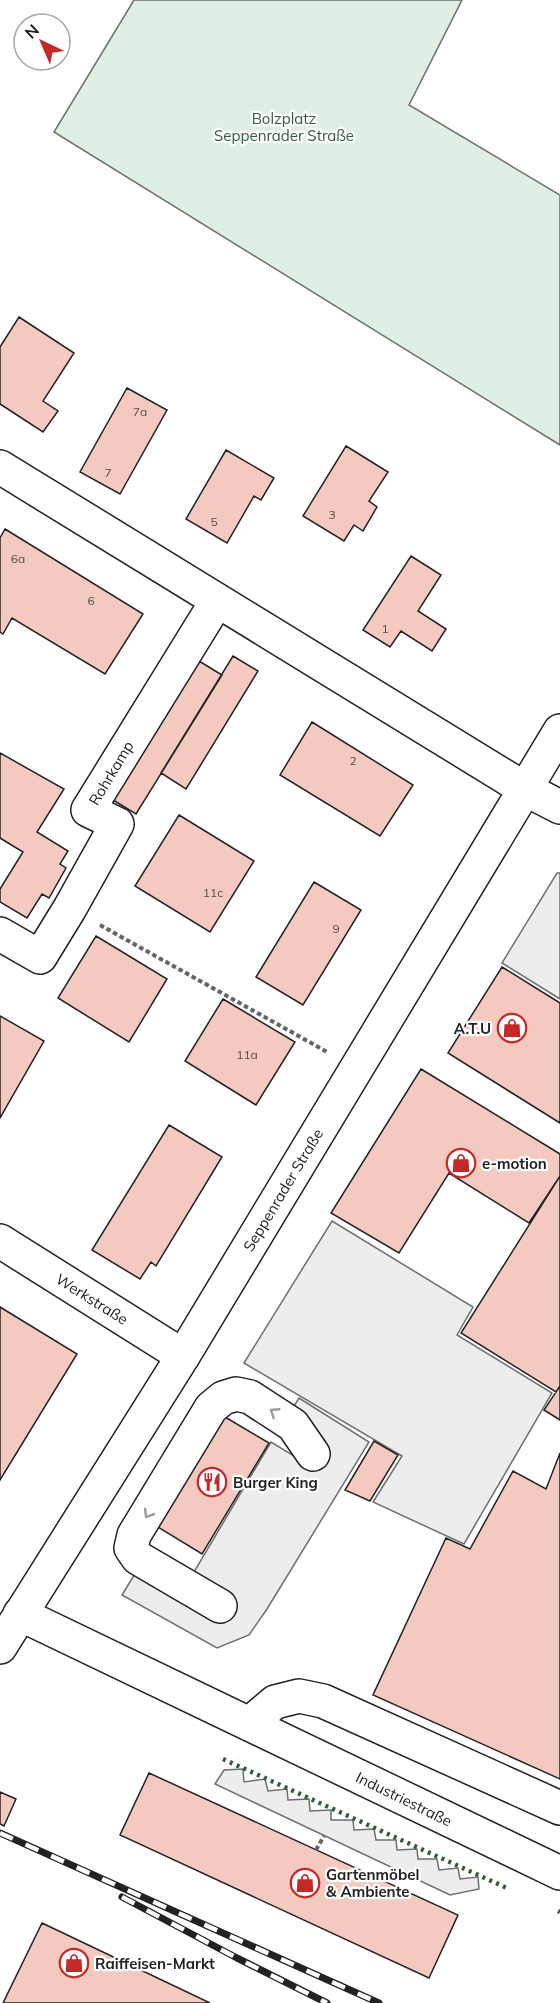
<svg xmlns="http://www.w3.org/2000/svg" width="560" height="2003" viewBox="0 0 560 2003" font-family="Mulish,sans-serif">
<rect width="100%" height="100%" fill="#fff"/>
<path fill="#e0efe3" stroke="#6f6f6f" stroke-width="1.5" d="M134,0H462L409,105L560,195V445L54,132Z"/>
<path fill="#ededed" stroke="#6f6f6f" stroke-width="1.5" d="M557,873H560V999L502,963Z
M332,1221L473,1307L457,1335L552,1393L464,1544L373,1502L402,1456L244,1363Z
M299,1398L369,1442L267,1609L249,1635L217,1648L122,1595L150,1549L194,1572L271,1442L294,1456L314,1425L291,1411Z
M243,1769L244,1782L265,1779L268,1791L287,1789L288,1800L309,1799L310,1811L331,1810V1820H353L354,1830L374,1829L376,1840H396L397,1850L417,1849L418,1859H437L439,1870L458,1868L460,1879L478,1877L479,1889L450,1895L215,1784L224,1770Z"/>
<path fill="#f3c9c0" stroke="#222" stroke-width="1.5" d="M19,317L74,353L43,401L58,411L43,432L0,404V347Z
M127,388L167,410L120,494L80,472Z
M346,446L388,472L369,501L377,507L363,531L354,525L344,541L303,516Z
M226,450L274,478L261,500L254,496L227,543L186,519Z
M5,529L143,614L105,674L12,618L3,634L0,632V538Z
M411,556L441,575L418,611L446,629L432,651L401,631L390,647L363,630Z
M233,656L258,671L186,789L161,773Z
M199,661L222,675L136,814L113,800Z
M312,722L413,785L380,836L280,775Z
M0,753L64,789L37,832L68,851L60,864L66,868L49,898L42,894L27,918L0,902V889L23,852L0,838Z
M179,815L254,861L210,932L135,886Z
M314,882L361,910L303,1005L256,977Z
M96,936L167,979L129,1042L58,998Z
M502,967L560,1003V1123L448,1053Z
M223,999L295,1042L256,1105L185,1061Z
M0,1016L44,1041L0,1118Z
M421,1069L560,1154V1176L529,1223L449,1173L399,1253L331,1213Z
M169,1125L222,1157L156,1266L151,1262L140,1279L92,1250Z
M560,1176V1386L556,1392L461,1333Z
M0,1307L77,1354L0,1480Z
M560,1386V1420L544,1410Z
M220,1414L269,1443L202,1554L153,1524Z
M374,1441L398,1455L370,1501L345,1490Z
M560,1453V1779L373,1695L446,1538L470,1549L513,1471L546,1489Z
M149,1773L458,1915L429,1978L120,1835Z
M0,1792L16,1799L4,1826L0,1824Z
M42,1923L210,2003H3Z"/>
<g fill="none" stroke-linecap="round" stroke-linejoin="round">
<g stroke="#222" stroke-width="36">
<path id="minor" d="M0,467L525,789L560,807
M0,934L40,957L70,908L117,824L88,810L217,601
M0,1241L183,1356
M220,1606L138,1558L131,1548L134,1535L211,1408L223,1398L236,1394L250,1397L293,1425L313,1454
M20,1614L560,1873
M249,1724L275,1702L299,1696L323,1701L560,1808"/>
</g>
<g stroke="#222" stroke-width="36">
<path id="major" d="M0,1647L183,1356L560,731"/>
</g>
<path stroke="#646464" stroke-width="4" stroke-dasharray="4.5 3" stroke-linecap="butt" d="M100,925L329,1053
M316,1850L324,1836"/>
<use href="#minor" stroke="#fff" stroke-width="33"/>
<use href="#major" stroke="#fff" stroke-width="33"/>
<g stroke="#222" stroke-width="7">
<path id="rail" d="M0,1833L379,2003
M122,1897L237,1958L327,2003"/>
</g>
<use href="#rail" stroke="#fff" stroke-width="4.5" stroke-dasharray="14" stroke-linecap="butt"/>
<path stroke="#2f5e38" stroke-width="4.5" stroke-dasharray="3 4.5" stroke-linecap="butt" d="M223,1759L509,1889
M558,1911L560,1912"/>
</g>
<defs><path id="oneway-chevron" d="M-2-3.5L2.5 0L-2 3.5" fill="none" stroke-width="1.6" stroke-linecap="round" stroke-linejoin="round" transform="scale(1.5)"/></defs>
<g stroke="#9c9c9c">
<use href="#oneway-chevron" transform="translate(274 1412) rotate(-147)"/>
<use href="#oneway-chevron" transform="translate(148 1514) rotate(121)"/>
</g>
<defs>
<g id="shop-ring" transform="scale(1.5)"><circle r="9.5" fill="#fff" stroke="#c62828" stroke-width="1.5"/><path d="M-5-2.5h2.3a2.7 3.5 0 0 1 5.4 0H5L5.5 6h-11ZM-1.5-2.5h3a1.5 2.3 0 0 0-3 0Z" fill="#c62828"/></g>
<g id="restaurant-ring" transform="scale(1.5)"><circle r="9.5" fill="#fff" stroke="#c62828" stroke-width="1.5"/><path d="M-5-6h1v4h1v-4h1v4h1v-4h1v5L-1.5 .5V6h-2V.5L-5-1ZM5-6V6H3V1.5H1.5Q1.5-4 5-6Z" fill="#c62828"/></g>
</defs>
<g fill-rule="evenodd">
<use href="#shop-ring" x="512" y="1028"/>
<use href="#shop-ring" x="461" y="1163"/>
<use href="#restaurant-ring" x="212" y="1482"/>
<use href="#shop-ring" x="305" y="1883"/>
<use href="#shop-ring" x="74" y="1963"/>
</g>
<g text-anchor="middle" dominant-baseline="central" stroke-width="4.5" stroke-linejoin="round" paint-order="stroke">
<g font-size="12" fill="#564c4a">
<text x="140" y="411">7a</text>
<text x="108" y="472">7</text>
<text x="332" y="514">3</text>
<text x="214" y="521">5</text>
<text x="18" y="558">6a</text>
<text x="91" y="600">6</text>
<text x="385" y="628">1</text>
<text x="353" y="760">2</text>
<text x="213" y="892">11c</text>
<text x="336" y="928">9</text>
<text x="247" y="1054">11a</text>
</g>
<g font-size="15" fill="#2f5e38" stroke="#fff">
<text x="284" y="118">Bolzplatz<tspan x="284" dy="17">Seppenrader Straße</tspan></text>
</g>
<g font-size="15" fill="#222" stroke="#fff">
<text transform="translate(111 773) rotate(-59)">Rohrkamp</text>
<text transform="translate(283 1190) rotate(-59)">Seppenrader Straße</text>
<text transform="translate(92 1299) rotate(32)">Werkstraße</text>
<text transform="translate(404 1799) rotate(26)">Industriestraße</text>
</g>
<g font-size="15" font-weight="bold" fill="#222" stroke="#fff" text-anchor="start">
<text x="491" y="1028" text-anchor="end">A.T.U</text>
<text x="482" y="1163">e-motion</text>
<text x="233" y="1482">Burger King</text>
<text x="326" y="1874">Gartenmöbel<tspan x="326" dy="17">&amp; Ambiente</tspan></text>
<text x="95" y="1963">Raiffeisen-Markt</text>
</g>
</g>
<g transform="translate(42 42) rotate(316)"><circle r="28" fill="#ffffff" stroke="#a7a7a7" stroke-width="1.5"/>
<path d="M0-4.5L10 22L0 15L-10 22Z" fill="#c62828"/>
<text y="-9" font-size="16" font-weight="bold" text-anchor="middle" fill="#222222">N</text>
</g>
</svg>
